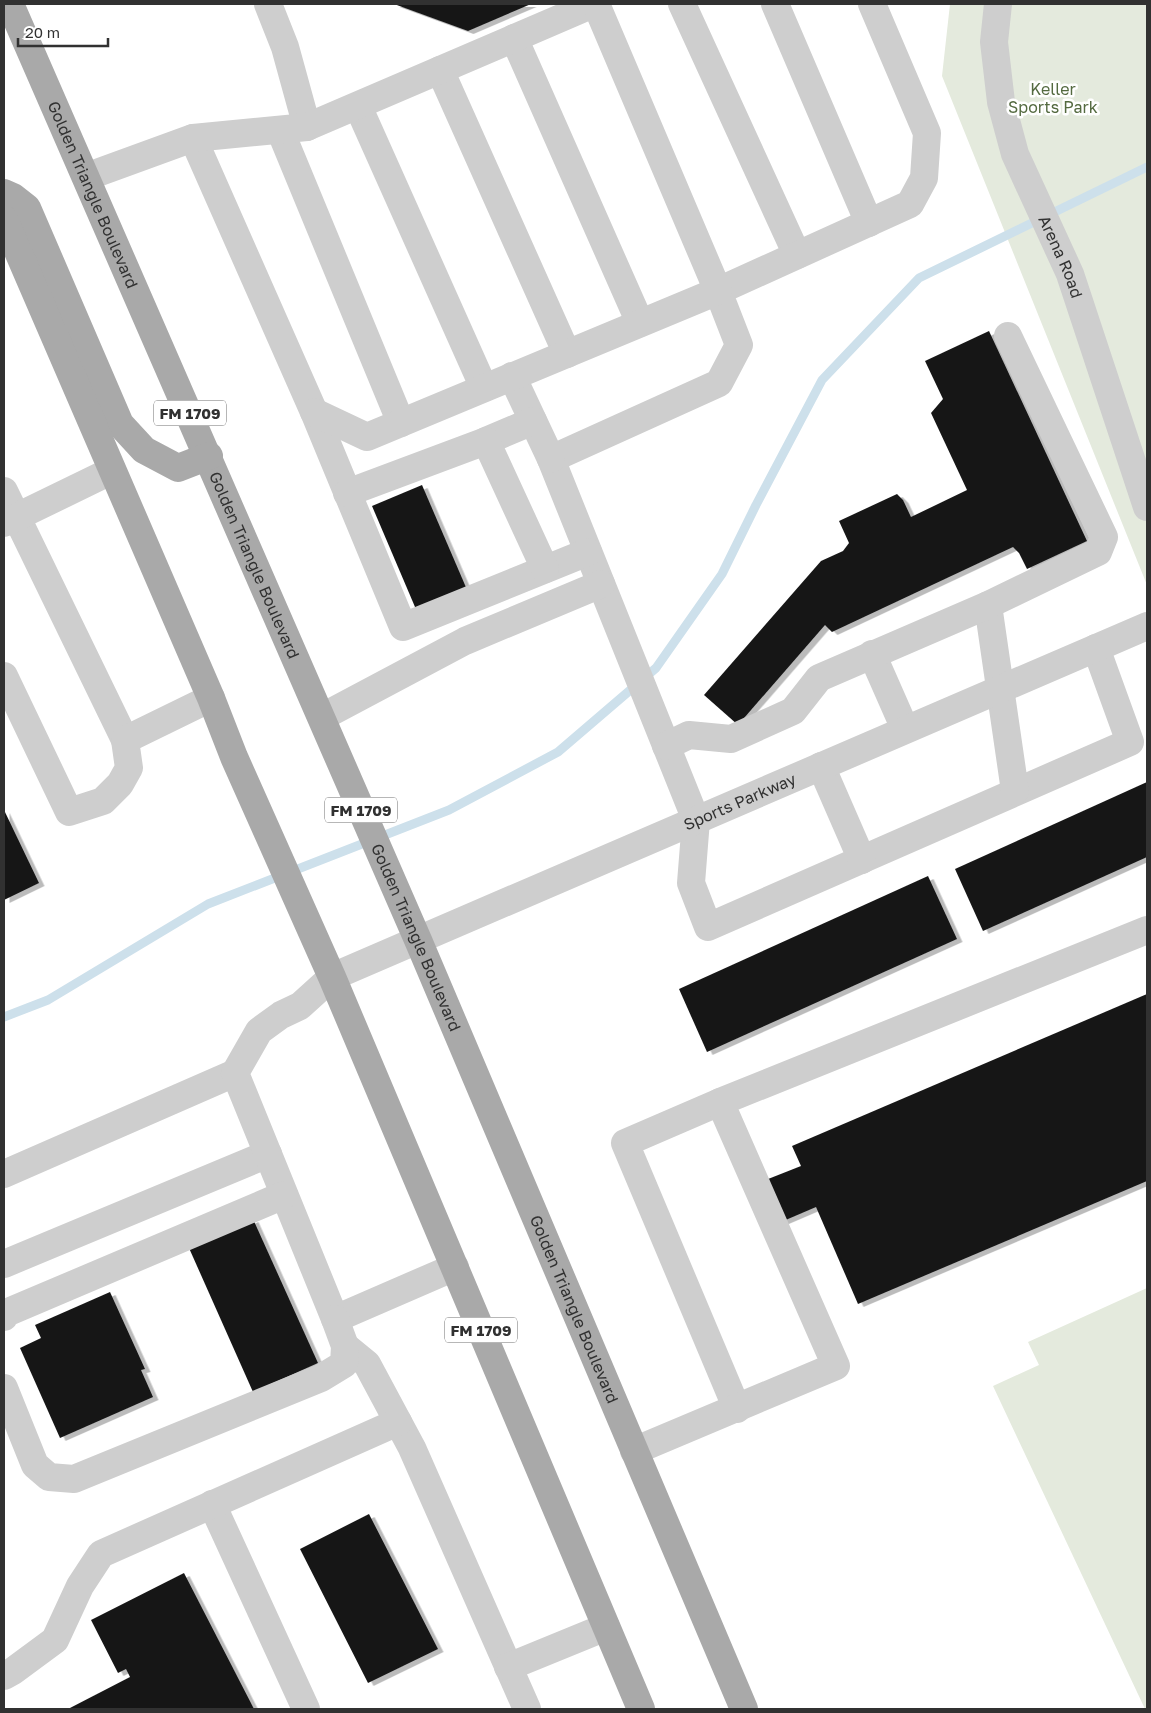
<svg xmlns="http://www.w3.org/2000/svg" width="1151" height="1713" viewBox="0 0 1151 1713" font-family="'Golos Text',sans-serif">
<defs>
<filter id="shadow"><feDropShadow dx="5.5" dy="3" stdDeviation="0" flood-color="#0004"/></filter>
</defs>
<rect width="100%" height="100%" fill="#fff"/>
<path fill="#e4eadd" d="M950,4H1147V585L942,76Z
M1147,1288V1709H1145L993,1386L1039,1365L1028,1342Z"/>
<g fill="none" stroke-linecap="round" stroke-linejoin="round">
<path stroke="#cde0eb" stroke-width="9" d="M4,1017L48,1000L208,904L449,810L558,752L656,668L722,574L756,505L822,380L919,278L1147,167"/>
</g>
<path fill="#181818" filter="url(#shadow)" d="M394,4H531L468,31Z
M989,331L1087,541L1027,569L1019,553L1013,547L832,632L825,625L738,725L704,695L821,561L843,551L849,543L839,521L897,494L903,500L911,517L967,490L931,413L943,399L925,361Z
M422,485L468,592L418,614L372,506Z
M1147,782V857L983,931L955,869Z
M4,810L39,883L4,900Z
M928,876L957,939L707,1052L679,989Z
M1147,994V1181L858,1304L816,1207L781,1222L763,1181L801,1166L792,1146Z
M253,1219L318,1363L253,1392L189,1248Z
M110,1292L145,1369L141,1370L153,1397L60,1438L20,1348L41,1338L35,1325Z
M369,1514L438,1649L368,1683L300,1549Z
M184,1573L254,1709H68L130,1677L126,1669L118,1673L91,1620Z"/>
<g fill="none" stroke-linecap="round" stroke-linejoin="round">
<g stroke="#cecece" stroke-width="28">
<path d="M268,4L285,47L307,127"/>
<path d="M682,4L797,255"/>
<path d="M775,4L869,223"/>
<path d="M872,4L927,133L924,178L910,204L718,291L739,345L719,383L551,459L696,820L691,883L708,927L1130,742L1096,648"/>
<path id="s1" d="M998,4L994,42L1001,102L1015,154L1070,274L1147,507"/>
<path d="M514,38L640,323"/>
<path d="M440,70L567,354"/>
<path d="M358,106L484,388"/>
<path d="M280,130L401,423"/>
<path d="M193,138L314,412L403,627L588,552"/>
<path d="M86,177L193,138L307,127L582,9L586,4"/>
<path d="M512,376L551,459"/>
<path d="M314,412L367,437L718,291L596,4"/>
<path d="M486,441L533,421"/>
<path d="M4,491L125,740"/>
<path d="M347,493L486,441L545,569"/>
<path d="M4,523L111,471"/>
<path d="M988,605L1015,791"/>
<path d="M872,654L905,729"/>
<path d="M4,676L69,812L103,801L120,784L129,768L125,740L211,698"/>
<path d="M322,717L465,641L601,584"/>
<path d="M666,746L689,735L731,739L793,711L819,678L988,605L1098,552L1104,537L1008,336"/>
<path d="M821,766L862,860"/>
<path d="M720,1102L625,1143L737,1409"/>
<path d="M4,1174L235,1073"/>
<path d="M4,1264L268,1154"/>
<path id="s2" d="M455,1267L335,1319L235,1073L259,1031L281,1015L300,1006L332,977L1147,626"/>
<path d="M4,1317L6,1313L284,1195"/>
<path d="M345,1346L367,1364L412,1448L527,1709"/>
<path d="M4,1388L35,1465L49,1477L74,1479L321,1378L344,1364L345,1346L335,1319"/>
<path d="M634,1451L836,1366L720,1102L1147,930"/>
<path d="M212,1504L306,1709"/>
<path d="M508,1667L606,1627"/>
<path d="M4,1676L13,1671L55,1640L80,1586L101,1554L398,1422"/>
</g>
<g stroke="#a9a9a9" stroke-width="28">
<path id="s3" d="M10,4L418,940L744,1709"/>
<path d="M4,193L13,197L27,208L120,424L144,450L178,468L209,456"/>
<path d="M4,219L211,698L234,757L332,977L641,1709"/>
</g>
</g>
<g text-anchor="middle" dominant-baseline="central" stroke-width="5" stroke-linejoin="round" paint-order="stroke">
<g fill="#fff" stroke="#6f6f6f" stroke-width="1">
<rect x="154" y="400.5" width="72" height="25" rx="4"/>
<rect x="325" y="797.5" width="72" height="25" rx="4"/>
<rect x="445" y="1317.5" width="72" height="25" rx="4"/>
</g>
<g font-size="15" font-weight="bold" fill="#313131">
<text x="190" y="413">FM 1709</text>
<text x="361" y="810">FM 1709</text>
<text x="481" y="1330">FM 1709</text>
</g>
<g font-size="16" fill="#546a40" stroke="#fff">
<text x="1053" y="89">Keller<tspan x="1053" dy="18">Sports Park</tspan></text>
</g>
<g font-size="16" fill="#313131" stroke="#fff">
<text stroke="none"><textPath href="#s3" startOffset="208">Golden Triangle Boulevard</textPath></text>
<text stroke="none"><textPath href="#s1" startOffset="265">Arena Road</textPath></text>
<text stroke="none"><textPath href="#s3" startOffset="612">Golden Triangle Boulevard</textPath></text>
<text stroke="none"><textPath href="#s2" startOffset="980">Sports Parkway</textPath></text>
<text stroke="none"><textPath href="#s3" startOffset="1018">Golden Triangle Boulevard</textPath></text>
<text stroke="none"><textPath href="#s3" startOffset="1422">Golden Triangle Boulevard</textPath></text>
</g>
</g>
<rect width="1151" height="1713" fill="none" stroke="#313131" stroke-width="10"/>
<path d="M18 38v8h90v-8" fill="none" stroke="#313131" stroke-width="2.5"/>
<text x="25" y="38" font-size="15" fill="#313131" stroke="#ffffff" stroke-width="4" paint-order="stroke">20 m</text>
</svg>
